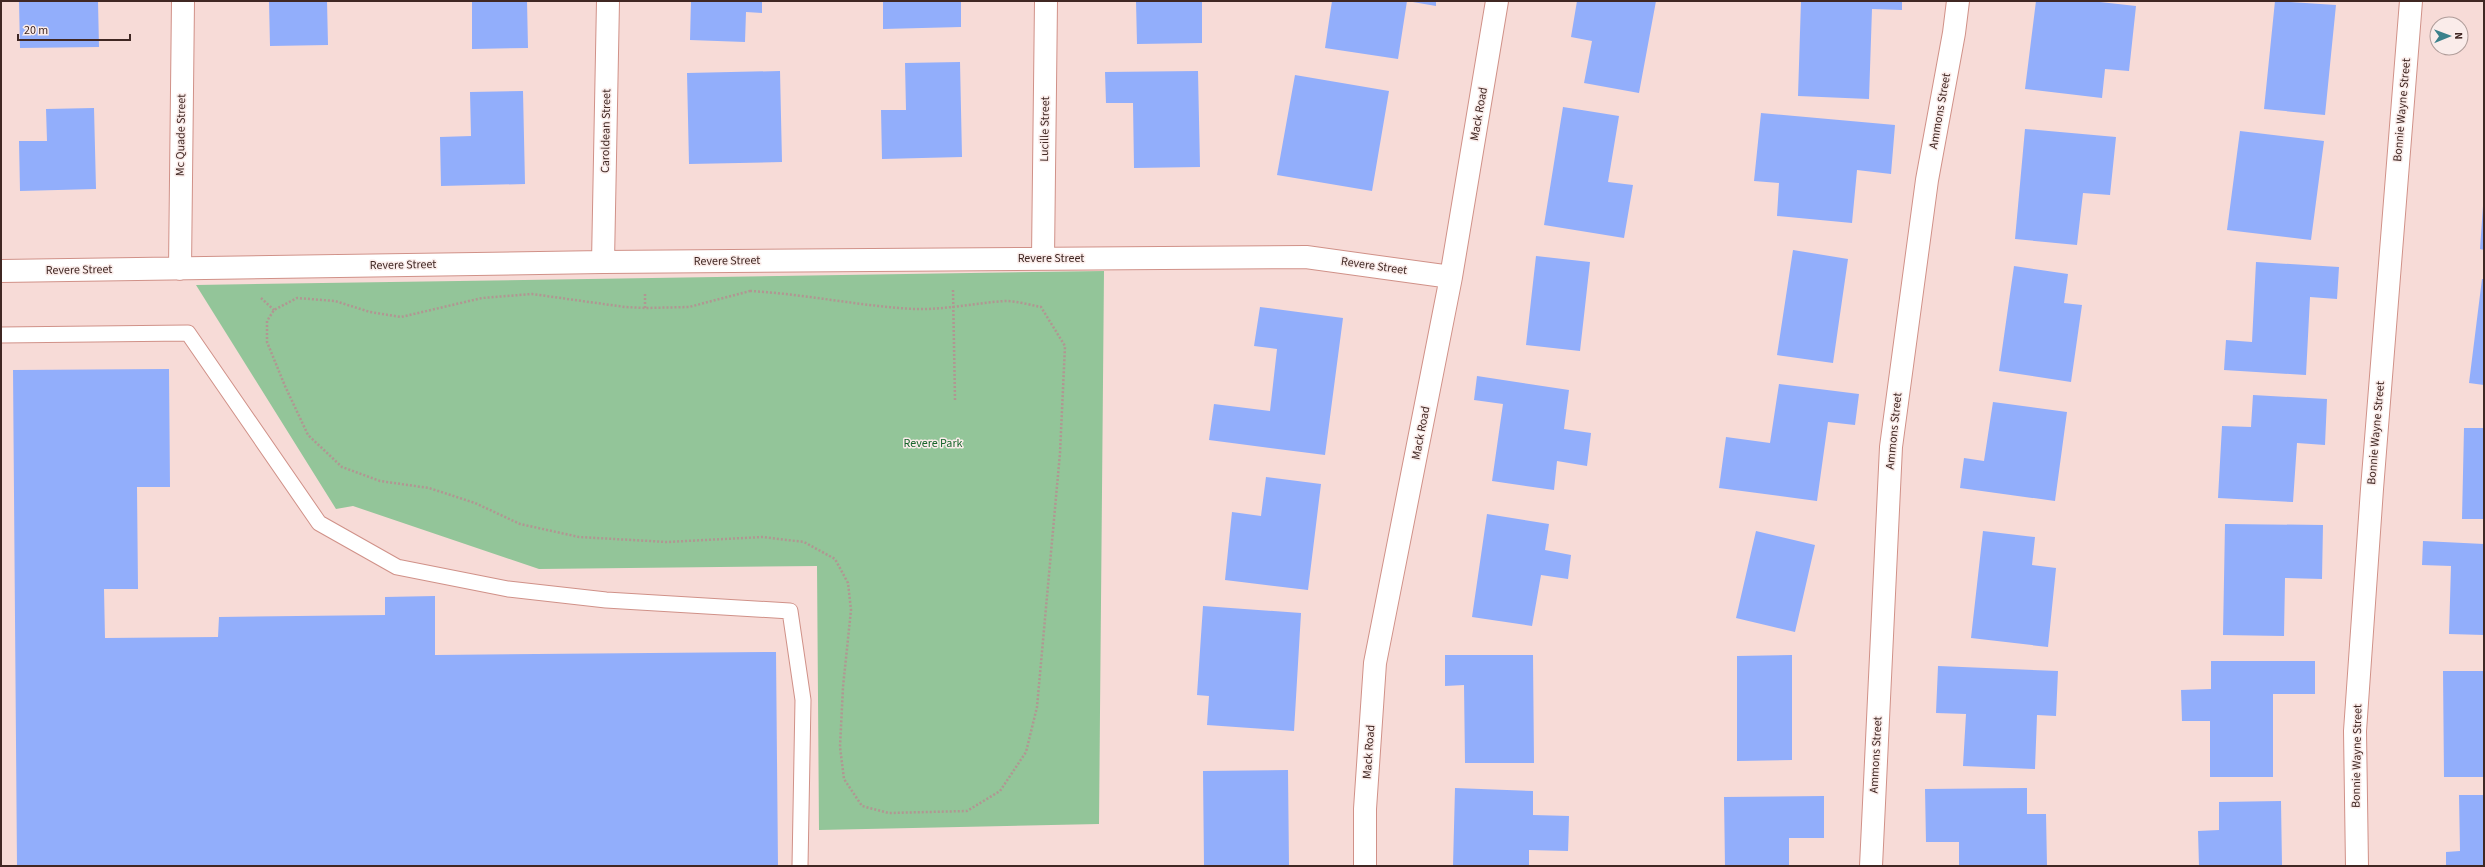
<svg xmlns="http://www.w3.org/2000/svg" width="2485" height="867" viewBox="0 0 2485 867" font-family="'Source Sans 3',sans-serif">
<rect width="100%" height="100%" fill="#f7dbd7"/>
<path fill="#93c599" d="M1104,271L1099,824L819,830L817,566L539,569L353,506L336,509L196,285Z"/>
<path fill="#92aefb" d="M19,1H98L99,47L20,48Z
M269,1H327L328,45L270,46Z
M472,1H527L528,48L472,49Z
M691,1H762V13L746,12L745,42L690,40Z
M883,1H961V27L883,29Z
M1136,1H1202V43L1137,44Z
M1332,1H1407L1398,59L1325,48Z
M1407,1H1436V6Z
M1577,1H1656L1639,93L1584,83L1592,41L1571,37Z
M1801,1H1902V10L1872,9L1869,99L1798,96Z
M2036,1H2091L2136,6L2129,71L2105,69L2102,98L2025,89Z
M2275,1L2336,5L2325,115L2264,109Z
M960,62L962,157L882,159L881,110H906L905,63Z
M780,71L782,162L689,164L687,73Z
M1198,71L1200,167L1134,168L1133,103H1106L1105,72Z
M1295,75L1389,91L1372,191L1277,175Z
M523,91L525,184L441,186L440,137L471,136L470,92Z
M1563,107L1619,116L1608,182L1633,185L1624,238L1544,225Z
M94,108L96,189L20,191L19,141H47L46,109Z
M1761,113L1895,125L1891,174L1857,170L1852,223L1777,216L1779,183L1754,181Z
M2025,129L2116,137L2110,195L2083,193L2077,245L2015,239Z
M2240,131L2324,141L2311,240L2227,230Z
M2483,206H2484V250L2480,249Z
M1793,250L1848,259L1833,363L1777,355Z
M1536,256L1590,262L1580,351L1526,345Z
M2256,262L2339,267L2337,299L2310,297L2306,375L2224,370L2226,340L2252,342Z
M2014,266L2068,274L2064,303L2082,305L2071,382L1999,371Z
M2482,279H2484V385L2469,383Z
M1260,307L1343,318L1325,455L1209,440L1214,404L1270,411L1277,349L1254,346Z
M169,369L170,487H137L138,589H104L105,638L218,637L219,617L385,615V597L435,596V655L776,652L778,866H17L13,370Z
M1477,376L1569,390L1564,429L1591,433L1587,466L1557,461L1554,490L1492,481L1503,404L1474,400Z
M1779,384L1859,394L1855,425L1828,422L1817,501L1719,488L1726,437L1770,443Z
M2253,395L2327,399L2325,445L2297,443L2293,502L2218,498L2222,426L2251,427Z
M1993,402L2067,412L2055,501L1960,488L1964,458L1984,461Z
M2464,428H2484V519H2462Z
M1266,477L1321,484L1308,590L1225,580L1232,512L1261,516Z
M1487,514L1549,524L1545,550L1571,555L1568,579L1541,575L1532,626L1472,617Z
M2225,524L2323,525L2322,579L2285,578L2284,636L2223,635Z
M1756,531L1815,545L1795,632L1736,618Z
M1983,531L2035,537L2032,565L2056,568L2048,647L1971,638Z
M2423,541L2484,544V635L2449,634L2451,566L2422,565Z
M1203,606L1301,613L1294,731L1207,725L1209,696L1197,695Z
M1445,655H1533L1534,763H1465L1464,685L1445,686Z
M1792,655V760L1737,761V656Z
M2211,661H2315V694H2273V777H2210V721H2182L2181,690L2211,689Z
M1938,666L2058,671L2056,716L2037,715L2035,769L1963,766L1966,714L1936,713Z
M2443,671H2484V777H2444Z
M1288,770L1289,866H1204L1203,771Z
M1455,788L1533,791V815L1569,816L1568,851L1529,850V866H1453Z
M2027,788V814H2046L2047,866H1959V842H1926L1925,789Z
M2459,795H2484V866H2446V852L2460,851Z
M1824,796V838H1789V866H1725L1724,797Z
M2281,801L2282,866H2199L2198,831L2219,830V802Z"/>
<g fill="none" stroke-linecap="round" stroke-linejoin="round">
<g stroke="#d09188" stroke-width="17">
<path id="service" d="M1,335L188,333L319,523L397,567L508,589L606,600L790,611L803,700L800,866"/>
</g>
<g stroke="#d09188" stroke-width="24">
<path id="minor" d="M1043,258L1046,1
M603,262L608,1
M180,269L183,1
M1,271L603,262L1306,257L1451,277
M1365,866V809L1375,663L1451,277L1497,1
M1871,866L1891,447L1927,180L1954,33L1958,1
M2357,866L2355,731L2372,489L2411,1"/>
</g>
<path stroke="#b19692" stroke-width="2.5" stroke-dasharray="2 2" stroke-linecap="butt" d="M953,290L955,400
M750,291C805,294 859,306 914,309C945,310 974,303 1005,301C1017,301 1030,305 1041,307L1065,346L1060,453L1037,707L1026,752L1000,791L967,811L889,813L862,806L844,779L840,747L843,687L851,610L848,583L835,559L804,542L763,537L667,542L579,537L520,524L475,503L429,488L380,481L342,467L308,435L285,386L267,342V321L274,310L297,298L335,301L370,312L401,317L482,298L532,294L625,307L645,308L689,307Z
M261,298L274,310
M645,308V292"/>
<use href="#service" stroke="#fff" stroke-width="15"/>
<use href="#minor" stroke="#fff" stroke-width="22"/>
</g>
<g text-anchor="middle" dominant-baseline="central" stroke-width="3" stroke-linejoin="round" paint-order="stroke">
<g font-size="12" fill="#402723" stroke="#faecea">
<text transform="translate(2402 110) rotate(-85)">Bonnie Wayne Street</text>
<text transform="translate(1940 111) rotate(-80)">Ammons Street</text>
<text transform="translate(1479 114) rotate(-80)">Mack Road</text>
<text transform="translate(1045 129) rotate(-89)">Lucille Street</text>
<text transform="translate(606 131) rotate(-89)">Caroldean Street</text>
<text transform="translate(181 135) rotate(-89)">Mc Quade Street</text>
<text x="1051" y="258">Revere Street</text>
<text transform="translate(727 261) rotate(-1)">Revere Street</text>
<text transform="translate(403 265) rotate(-1)">Revere Street</text>
<text transform="translate(1374 266) rotate(8)">Revere Street</text>
<text transform="translate(79 270) rotate(-1)">Revere Street</text>
<text transform="translate(1894 431) rotate(-84)">Ammons Street</text>
<text transform="translate(1421 433) rotate(-79)">Mack Road</text>
<text transform="translate(2376 433) rotate(-85)">Bonnie Wayne Street</text>
<text transform="translate(1369 752) rotate(-86)">Mack Road</text>
<text transform="translate(1876 755) rotate(-87)">Ammons Street</text>
<text transform="translate(2357 756) rotate(-89)">Bonnie Wayne Street</text>
</g>
<g font-size="12" fill="#19662d" stroke="#faecea">
<text x="933" y="443">Revere Park</text>
</g>
</g>
<rect width="2485" height="867" fill="none" stroke="#402723" stroke-width="4"/>
<g transform="translate(2449 36) rotate(89)"><circle r="19" fill="#faecea" stroke="#b09d9a"/>
<path d="M0-3L7 15L0 10L-7 15Z" fill="#3a818b"/>
<text y="-6" font-size="11" font-weight="bold" text-anchor="middle" fill="#402723">N</text>
</g>
<path d="M18 34v6h112v-6" fill="none" stroke="#402723" stroke-width="2"/>
<text x="24" y="34" font-size="12" fill="#402723" stroke="#faecea" stroke-width="3" paint-order="stroke">20 m</text>
</svg>
